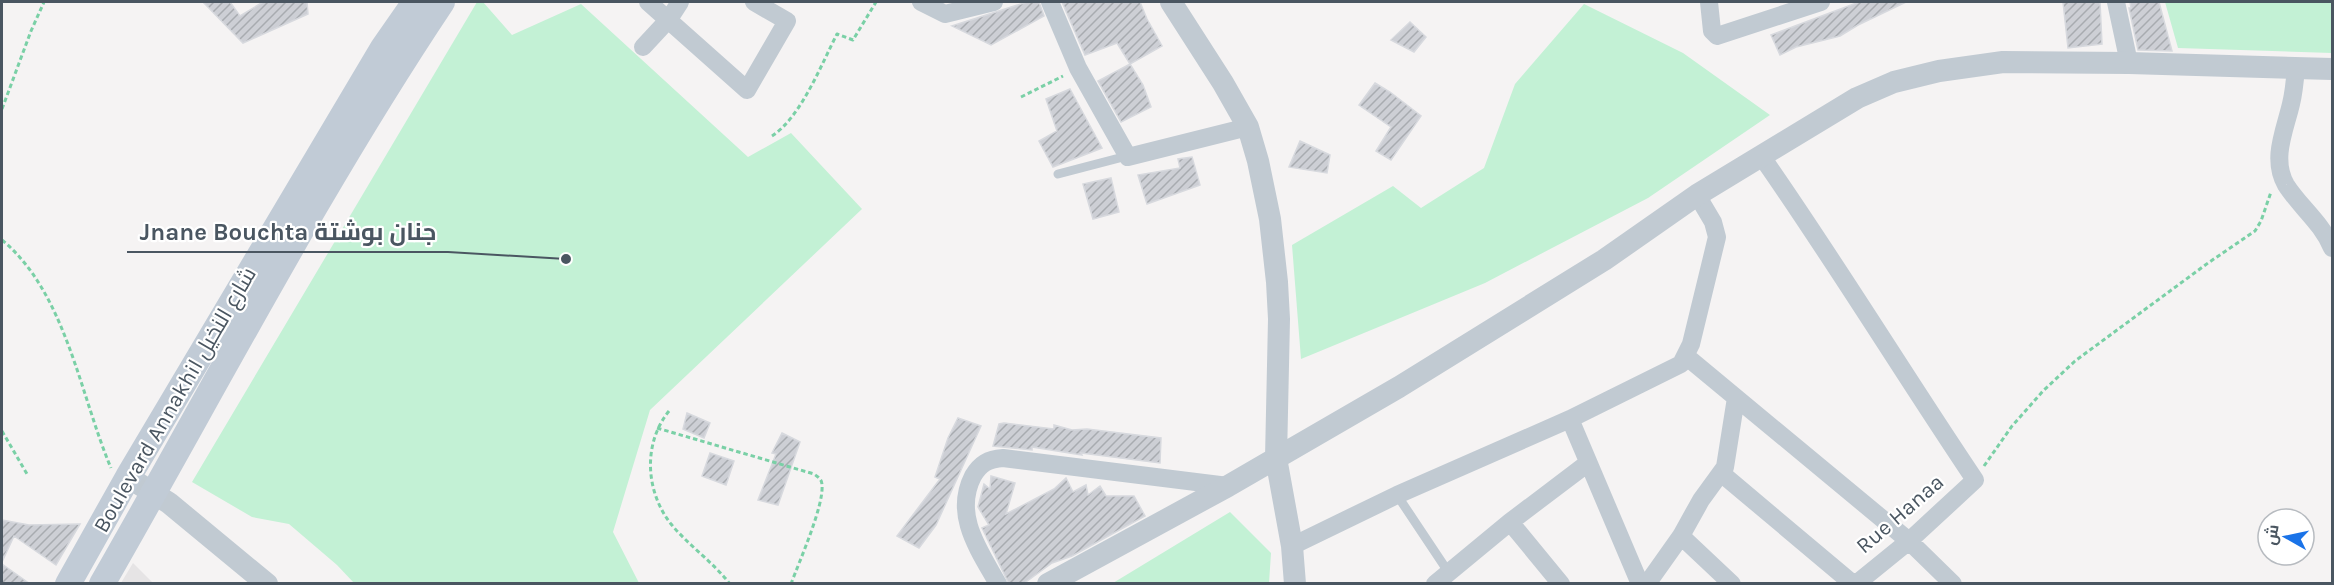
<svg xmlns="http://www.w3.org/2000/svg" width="2334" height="585" viewBox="0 0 2334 585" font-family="Karla,Cairo,sans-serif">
<defs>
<pattern id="building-hatch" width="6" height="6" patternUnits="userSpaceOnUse" patternTransform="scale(1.5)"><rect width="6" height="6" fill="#cdcfd5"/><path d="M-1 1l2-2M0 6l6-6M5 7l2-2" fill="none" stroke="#a8abb0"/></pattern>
</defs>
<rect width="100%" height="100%" fill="#f5f3f3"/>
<path fill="#e6e4e5" d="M133,563L153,583H121Z"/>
<path fill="#c3f1d5" d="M477,2H483L512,35L581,4L748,157L791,133L862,209L650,410L613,532L639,583H354L337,565L289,524L252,517L192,482Z
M2165,2H2332V53L2178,48Z
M1584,4L1683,53L1770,115L1648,198L1485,283L1301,359L1292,245L1393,186L1421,208L1484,168L1515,84Z
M1230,512L1271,553L1269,583H1113Z"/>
<path fill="url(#building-hatch)" stroke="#d7d9de" stroke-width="1.5" d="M203,2H230L240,16L263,2H307L308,14L243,43Z
M1027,2H1039L1044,16L991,45L952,26Z
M1062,2H1140L1147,19L1162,46L1130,64L1117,43L1085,55Z
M1859,2H1906L1858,25L1840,36L1796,47L1780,55L1771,35Z
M2063,2H2100L2102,44L2068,48Z
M2130,2H2159L2172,51L2138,50L2129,8H2131Z
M1410,22L1426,37L1414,52L1391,40Z
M1130,64L1143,85L1151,107L1121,122L1098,81Z
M1375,83L1390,92L1421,116L1391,160L1376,151L1391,127L1359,105Z
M1070,89L1102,148L1053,167L1039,141L1057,131L1046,99Z
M1300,141L1330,155L1327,173L1289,167Z
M1192,157L1200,185L1147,204L1138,175L1180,168L1178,159Z
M1111,178L1119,212L1093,219L1083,184Z
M687,413L710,423L704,438L683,429Z
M958,418L981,426L936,525L919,548L897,536L940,479L935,477L948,438Z
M1004,423L1054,429V425L1072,430L1087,429L1161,438L1160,463L1081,453L1082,455L1032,447V450L993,446L999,424Z
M782,433L800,442L778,505L758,500L776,454L772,453Z
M710,453L734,461L726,485L702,476Z
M991,476L1015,483L1006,514L1054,489L1066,478L1073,492L1086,485L1088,495L1100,486L1106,496H1134L1145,516L1072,556L1052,563L1023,584H1009L982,528L989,525L978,507L984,484L990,489Z
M2,520L29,525L80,524L56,565L14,536L2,562Z
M2,564L30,584H2Z"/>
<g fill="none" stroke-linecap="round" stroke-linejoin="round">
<path stroke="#7ad0a6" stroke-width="3" stroke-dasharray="4.5 3" stroke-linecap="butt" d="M1021,97L1063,76
M2,109L31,31L44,2
M772,136C801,117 821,65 837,34L853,40L876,2
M2,240C66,293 80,395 111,468
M669,411C643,443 645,491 671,524C688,545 713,562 730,584
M657,428L814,474C818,477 822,479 822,485C824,506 799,562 791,584
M2,431L27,474
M1984,466L2012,426L2043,391L2075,361L2208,263L2255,231L2261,221L2271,192"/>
<path stroke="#c1cad2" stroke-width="9" d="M1058,174L1127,156
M1397,495L1449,573"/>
<path stroke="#c1cad2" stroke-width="18" d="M648,2L747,90L787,21L754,2
M921,2L945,14L994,2
M1050,2L1078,68L1128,157L1248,127
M1709,2L1712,31L1717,36L1821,2
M2116,2L2129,63
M643,47L669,19L680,2
M2296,67C2295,80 2294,92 2291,104C2285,130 2271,159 2286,185C2300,207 2322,223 2332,248
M1762,157C1836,263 1903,373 1975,480L1909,541L1856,584
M1687,357L1909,541L1953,584
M1570,419L1640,584
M1721,473L1853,584
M1510,522L1588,463
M1681,536L1732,584
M1292,546L1397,495L1570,419L1681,364L1691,344L1717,237L1713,222L1697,195
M998,584C979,550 953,515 973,476C980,464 988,459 1003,458L1228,486
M1435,584L1510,522L1561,584
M1647,584L1681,536L1701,500L1725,467L1736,398"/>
<path stroke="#c1cad2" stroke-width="22" d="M1171,2L1223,83L1248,127L1258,161L1270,219L1277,282L1279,319L1276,458L1292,546L1295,584
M128,477L169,503L267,584
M1048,584L1228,486L1399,387L1604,260L1697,195L1857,98L1894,82L1939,71L2003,62L2129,63L2332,69"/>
<path stroke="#c1cbd6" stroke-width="26" d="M68,584L128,477L383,48L415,2
M102,584C214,389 317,189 442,2"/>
</g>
<g text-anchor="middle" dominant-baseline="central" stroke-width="4.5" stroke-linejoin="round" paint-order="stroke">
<g font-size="22" fill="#4a5661" stroke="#fff">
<text transform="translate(175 400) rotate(-60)">Boulevard Annakhil شارع النخيل</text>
<text transform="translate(1900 514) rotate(-41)">Rue Hanaa</text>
</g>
</g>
<path fill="none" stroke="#4a5661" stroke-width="2" d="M566 259L448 252H127"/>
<circle fill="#4a5661" stroke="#fff" stroke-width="2" cx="566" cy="259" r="6"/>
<g font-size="24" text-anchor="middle" font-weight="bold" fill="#4a5661" stroke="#fff" stroke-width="4.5" stroke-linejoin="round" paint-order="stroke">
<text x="288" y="240">Jnane Bouchta جنان بوشتة</text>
</g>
<rect width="2334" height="585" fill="none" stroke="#4a5661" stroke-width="6"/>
<g transform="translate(2286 537) rotate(279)"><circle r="28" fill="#ffffff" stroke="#b7bbc0" stroke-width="1.5"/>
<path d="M0-4.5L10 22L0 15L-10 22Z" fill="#1a73e8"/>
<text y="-9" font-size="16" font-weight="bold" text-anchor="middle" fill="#4a5661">ش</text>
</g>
</svg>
